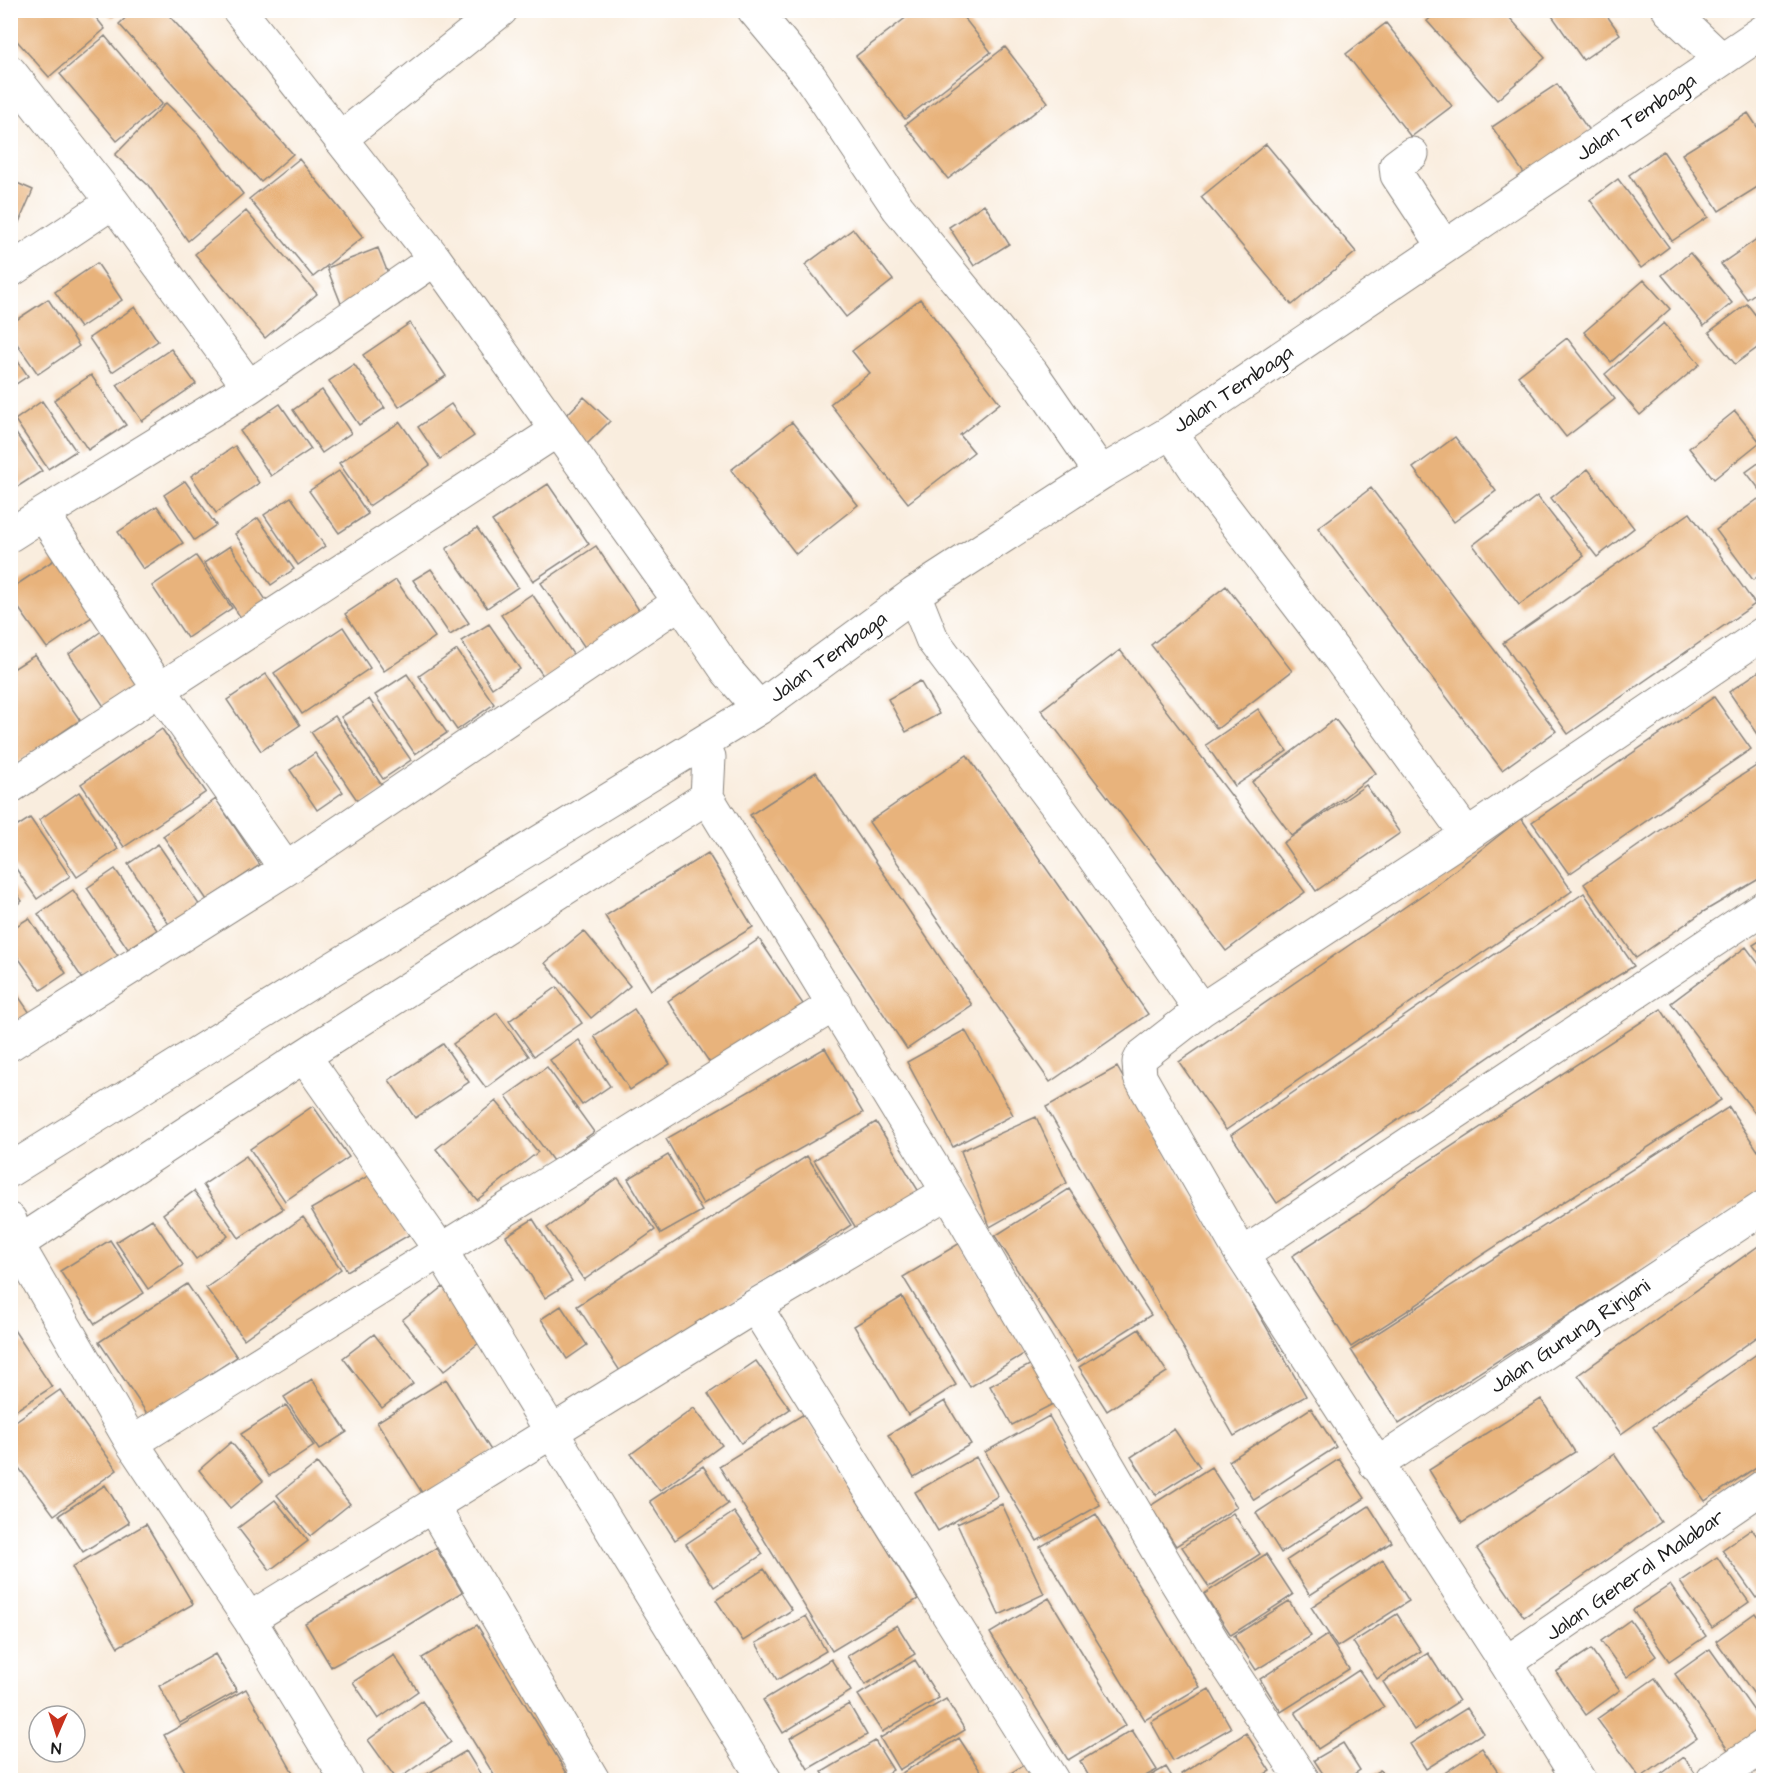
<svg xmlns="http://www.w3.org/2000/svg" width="1774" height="1791" viewBox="0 0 1774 1791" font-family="'Architects Daughter',sans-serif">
<rect width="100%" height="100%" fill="#fff"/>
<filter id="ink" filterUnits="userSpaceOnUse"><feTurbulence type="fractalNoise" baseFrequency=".0167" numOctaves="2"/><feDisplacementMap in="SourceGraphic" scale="12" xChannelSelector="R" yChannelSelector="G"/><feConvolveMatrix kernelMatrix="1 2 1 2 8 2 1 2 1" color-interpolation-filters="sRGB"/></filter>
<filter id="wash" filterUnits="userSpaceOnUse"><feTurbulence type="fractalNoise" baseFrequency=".008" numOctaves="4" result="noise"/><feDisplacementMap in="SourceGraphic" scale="24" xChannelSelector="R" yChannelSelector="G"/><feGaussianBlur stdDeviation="1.35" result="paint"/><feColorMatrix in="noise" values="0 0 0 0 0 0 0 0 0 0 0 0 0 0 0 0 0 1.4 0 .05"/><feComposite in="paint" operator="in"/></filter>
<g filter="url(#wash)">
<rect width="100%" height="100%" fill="#f9edde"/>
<g id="blocks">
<path fill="#e8b37c" d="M10,10H90L105,29L49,77L10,33Z
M105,10H121L112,18Z
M134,10H164L293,154L261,182L119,24Z
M916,10H958L991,52L905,119L856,56Z
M1439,10H1503L1545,58L1497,100L1427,21Z
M1548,10H1603L1620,34L1583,60Z
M1386,23L1452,106L1411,137L1346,54Z
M105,36L162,104L117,141L60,74Z
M1005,47L1048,102L948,179L905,125Z
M1557,84L1594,138L1529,181L1492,127Z
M166,103L198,134L243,194L188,241L148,185L115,155Z
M1748,113L1764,137V183L1719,211L1682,154Z
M1266,144L1356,252L1292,305L1201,197Z
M1663,151L1708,217L1672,241L1629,175Z
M299,159L363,237L313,277L249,199Z
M1618,179L1669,247L1641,268L1590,200Z
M10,180L33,190L10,243Z
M984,204L1009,244L974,266L949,227Z
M246,211L317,294L265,338L195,254Z
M853,229L893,280L846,317L805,265Z
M1764,234V287L1747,299L1721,264Z
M378,248L393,286L342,306L327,268Z
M1690,253L1732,303L1704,326L1662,275Z
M97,263L122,300L80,328L55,292Z
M1644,280L1670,309L1611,362L1584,332Z
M48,299L79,346L38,374L10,334V324Z
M920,299L1000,403L960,435L974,452L908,503L830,404L870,373L852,351Z
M1747,304L1764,326V343L1735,364L1709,332Z
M135,307L158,341L112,372L89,338Z
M410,323L446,376L399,407L363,355Z
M1664,323L1700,364L1640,415L1605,374Z
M1567,338L1615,399L1566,437L1518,376Z
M171,349L196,384L142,421L117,385Z
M10,350L28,376L10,388Z
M354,364L385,408L359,425L329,381Z
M91,375L126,425L88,450L54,400Z
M322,390L351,433L322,453L293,410Z
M584,397L610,421L587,444L562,420Z
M42,401L76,451L48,469L15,420Z
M280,404L311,449L271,476L240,431Z
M451,404L474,436L440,459L418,427Z
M1735,411L1760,442L1714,479L1689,448Z
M400,422L430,465L369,506L339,463Z
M792,422L858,505L796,554L731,470Z
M10,425L42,471L14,489L10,483Z
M1455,437L1496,491L1454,522L1413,468Z
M235,446L259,483L216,513L191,476Z
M1764,459V495L1746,472Z
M1588,469L1634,528L1597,557L1551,498Z
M339,471L368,514L339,533L309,491Z
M185,481L216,525L194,540L164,495Z
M548,484L589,544L533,581L492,521Z
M1371,488L1556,731L1502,770L1318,528Z
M1537,496L1584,556L1519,605L1473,545Z
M291,497L325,546L298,565L264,515Z
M1758,499L1764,507V572L1753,580L1716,530Z
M157,506L183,543L143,569L118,532Z
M1690,513L1755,604L1568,734L1503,643Z
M258,518L294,569L271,585L235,534Z
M477,528L518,587L487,608L446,549Z
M230,546L268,603L243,621L204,563Z
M596,546L645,619L590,655L541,583Z
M60,556L99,612L47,648L10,596V589Z
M196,556L232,608L187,638L152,586Z
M431,569L469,623L450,635L413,580Z
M396,580L435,637L384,671L345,614Z
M1226,586L1292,671L1217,729L1151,645Z
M532,594L577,660L546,680L501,615Z
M489,624L520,669L492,688L461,641Z
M343,627L370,668L302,714L274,673Z
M106,628L143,683L105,708L69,654Z
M457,650L494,704L457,730L419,676Z
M1120,650L1305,892L1226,951L1041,710Z
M35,655L80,720L13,766L10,762V671Z
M1764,668V743L1729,692Z
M266,674L300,725L261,751L227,700Z
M407,674L447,733L415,754L375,695Z
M920,681L939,714L906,732L888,699Z
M1714,697L1751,749L1569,874L1532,822Z
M369,699L411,760L383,779L341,717Z
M1258,709L1287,751L1235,786L1206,745Z
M335,716L385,790L361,806L311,732Z
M1335,719L1376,773L1292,836L1252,782Z
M162,729L206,792L124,847L81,784Z
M315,753L343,792L317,810L290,770Z
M967,755L1148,1014L1050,1082L869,822Z
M1764,761V876L1703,912L1636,958L1584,884L1712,794Z
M816,772L972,1005L907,1049L750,815Z
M1366,785L1400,833L1316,891L1283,843Z
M79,792L118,849L77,877L39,820Z
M216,799L260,865L207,900L163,836Z
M30,818L70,876L37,899L10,860V831Z
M1521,818L1572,891L1226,1130L1179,1062L1431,889Z
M158,844L200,906L170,926L128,864Z
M708,853L753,927L651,990L605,916Z
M115,869L157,930L128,949L87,888Z
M10,883L22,901L10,909Z
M73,890L122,962L87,985L38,914Z
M1584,893L1634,966L1530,1029L1277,1203L1231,1135Z
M29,918L66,973L41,990L10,946V930Z
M584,931L630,986L591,1018L545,963Z
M1764,938V960L1753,945Z
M759,939L803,1004L712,1066L668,1001Z
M1746,947L1764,971V1125L1671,1003Z
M10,984L32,1016L10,1030Z
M557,987L582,1023L534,1056L509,1021Z
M634,1009L670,1064L630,1090L594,1036Z
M1661,1009L1721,1100L1462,1268L1424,1300L1351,1347L1292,1256L1365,1209L1403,1178Z
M497,1013L529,1056L486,1088L453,1044Z
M965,1030L1013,1115L953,1147L907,1062Z
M579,1040L610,1086L582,1105L550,1060Z
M443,1044L469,1082L415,1118L389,1080Z
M825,1048L863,1113L703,1204L666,1139Z
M547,1067L594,1132L553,1161L506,1096Z
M1117,1067L1306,1396L1234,1436L1046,1107Z
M496,1101L538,1152L477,1200L436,1149Z
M313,1106L349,1157L285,1201L250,1149Z
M1729,1107L1764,1160V1190L1399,1424L1351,1350Z
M1036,1117L1067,1183L990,1227L961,1151Z
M876,1122L921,1195L859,1233L814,1160Z
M668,1155L702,1211L661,1234L628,1179Z
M246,1156L283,1209L239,1238L203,1185Z
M807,1156L851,1225L622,1374L577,1306Z
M373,1173L409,1235L347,1271L311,1209Z
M618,1178L655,1230L584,1280L547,1228Z
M1069,1189L1151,1315L1077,1362L995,1236Z
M194,1191L228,1236L196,1259L163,1214Z
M303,1217L341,1269L244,1339L206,1288Z
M152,1219L183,1265L148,1289L116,1242Z
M533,1219L572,1281L545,1298L506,1236Z
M110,1240L144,1293L95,1324L60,1271Z
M1764,1242V1332L1621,1434L1578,1375Z
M960,1243L1027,1352L970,1387L903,1277Z
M187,1284L237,1357L148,1415L99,1342Z
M443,1287L485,1338L444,1371L402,1320Z
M902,1297L956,1385L908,1415L854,1326Z
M561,1306L587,1345L567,1359L541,1319Z
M10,1324L52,1387L10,1414Z
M1139,1329L1167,1372L1107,1411L1079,1367Z
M374,1334L413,1384L382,1408L343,1358Z
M1764,1349V1462L1705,1501L1653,1427Z
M1041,1359L1063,1399L1012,1425L990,1386Z
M756,1361L790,1409L741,1443L708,1394Z
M312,1379L347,1432L319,1450L284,1397Z
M446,1379L492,1452L424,1496L377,1422Z
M60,1390L117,1470L54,1515L10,1456V1425Z
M1541,1399L1575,1452L1462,1523L1429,1470Z
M945,1401L971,1444L914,1477L888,1435Z
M286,1405L314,1446L269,1476L241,1434Z
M694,1408L722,1445L660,1491L631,1454Z
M1311,1408L1336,1447L1254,1500L1229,1461Z
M804,1414L918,1599L832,1651L719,1466Z
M1049,1416L1100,1505L1037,1541L985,1452Z
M1174,1429L1200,1467L1156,1495L1131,1457Z
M231,1442L263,1481L230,1508L199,1470Z
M1614,1454L1661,1522L1524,1617L1477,1549Z
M976,1457L998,1496L938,1531L915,1492Z
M1339,1459L1365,1498L1281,1553L1256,1513Z
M317,1463L350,1504L310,1536L277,1495Z
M703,1466L728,1504L675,1540L650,1501Z
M1211,1467L1237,1507L1176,1546L1150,1506Z
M105,1485L129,1523L83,1552L59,1515Z
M275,1500L308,1541L270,1570L238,1528Z
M1002,1504L1044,1594L999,1615L957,1524Z
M1369,1506L1392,1542L1310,1595L1287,1560Z
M734,1512L763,1554L714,1587L686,1544Z
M1233,1513L1260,1554L1209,1587L1182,1547Z
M1096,1514L1200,1687L1145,1720L1040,1547Z
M146,1524L193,1604L118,1647L72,1567Z
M1752,1529L1764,1546V1593L1756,1598L1722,1550Z
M436,1548L462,1592L405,1627L331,1667L305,1623Z
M1266,1554L1293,1595L1231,1635L1204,1594Z
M1717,1557L1749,1602L1712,1628L1680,1582Z
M1383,1560L1409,1601L1337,1647L1311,1607Z
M764,1569L792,1610L743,1641L716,1600Z
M1670,1585L1706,1636L1669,1661L1633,1610Z
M1049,1598L1126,1725L1068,1760L990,1633Z
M1289,1601L1311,1636L1256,1670L1234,1636Z
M1755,1613L1764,1625V1708L1716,1641Z
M1397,1614L1421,1651L1377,1679L1353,1642Z
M806,1616L826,1651L777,1680L756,1643Z
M1630,1620L1656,1656L1627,1677L1601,1641Z
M477,1625L544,1735L571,1780H497L422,1658Z
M897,1625L915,1654L865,1685L847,1656Z
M1327,1635L1349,1669L1281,1712L1260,1679Z
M1591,1649L1620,1690L1586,1715L1556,1672Z
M1710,1649L1764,1725V1735L1733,1757L1675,1674Z
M1428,1653L1459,1701L1414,1730L1383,1682Z
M215,1654L237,1691L180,1723L159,1686Z
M394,1655L418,1691L378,1719L353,1682Z
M831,1659L851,1691L783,1733L763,1700Z
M915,1660L939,1698L882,1732L858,1695Z
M1359,1670L1384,1707L1318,1749L1295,1712Z
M1655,1678L1697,1738L1640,1778L1597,1719Z
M246,1689L297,1780H190L164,1735Z
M1209,1689L1231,1728L1173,1761L1151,1722Z
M946,1699L965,1730L899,1770L880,1738Z
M422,1701L451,1742L397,1780L368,1740Z
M849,1704L867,1735L808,1769L790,1738Z
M1467,1708L1483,1733L1426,1769L1410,1744Z
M1132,1730L1157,1770L1138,1780H1091L1080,1761Z
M1246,1733L1270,1771L1255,1780H1185L1181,1774Z
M959,1738L986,1780H889L894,1778Z
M875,1741L893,1770L875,1780H827L822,1772Z
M1343,1743L1360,1770L1345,1780H1327L1314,1760Z
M1482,1748L1503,1780H1434Z
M466,1751L484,1780H417Z
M1684,1757L1697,1776L1691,1780H1658L1656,1778Z
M1025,1764L1035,1780H1000Z
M1166,1767L1174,1780H1143Z
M1380,1770L1388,1780H1363Z"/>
</g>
</g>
<g filter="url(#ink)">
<use href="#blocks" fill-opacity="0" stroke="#8a847d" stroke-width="1.5"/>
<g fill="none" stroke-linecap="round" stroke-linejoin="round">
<g stroke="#8a847d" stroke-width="35">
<path id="minor" d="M754,10L810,77L898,208L1032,373L1101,473
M1669,10L1721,59
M10,72L113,202L249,387
M340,139L501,10
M1412,154L1396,166L1397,175L1444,246
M10,271L113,202
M43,514L159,689L286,869
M10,535L43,514L249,387L435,259
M914,594L932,639L1069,822L1201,1010L1467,835L1340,659L1203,480L1171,432
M680,602L727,671L759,708
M702,744L709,757L707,797L948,1192L1166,1565L1224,1660L1303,1780
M10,787L556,431
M1467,835L1764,633
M1201,1010L1142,1056L1139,1062L1140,1077L1242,1255L1506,1663L1579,1780
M10,1044L286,869L680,602L435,259L239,10
M304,1056L441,1251L765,1780
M10,1170L311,982L759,708L914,594L1101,473L1171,432L1764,31
M10,1220L17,1244L132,1443L249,1619L347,1780
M17,1244L304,1056L707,797
M1242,1255L1764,907
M755,1306L1052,1780
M132,1443L835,1004
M1376,1465L1764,1207
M433,1507L593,1780
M249,1619L755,1306L948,1192
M1506,1663L1764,1486
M1713,1780L1764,1746"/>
</g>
<use href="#minor" stroke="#fff" stroke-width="33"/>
</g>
</g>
<g text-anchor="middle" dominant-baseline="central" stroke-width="6" stroke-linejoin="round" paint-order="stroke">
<g font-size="21" fill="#1c1c1c" stroke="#fff">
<text transform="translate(1636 117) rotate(-34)">Jalan Tembaga</text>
<text transform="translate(1233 389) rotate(-34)">Jalan Tembaga</text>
<text transform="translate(828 657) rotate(-36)">Jalan Tembaga</text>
<text transform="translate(1570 1336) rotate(-34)">Jalan Gunung Rinjani</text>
<text transform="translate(1635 1575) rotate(-35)">Jalan General Malabar</text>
</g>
</g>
<rect width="1774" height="1791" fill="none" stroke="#fff" stroke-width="36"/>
<g transform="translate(57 1734) rotate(183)"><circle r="28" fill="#ffffff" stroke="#a4a4a4" stroke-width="1.5"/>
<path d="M0-4.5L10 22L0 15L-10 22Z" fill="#c8321e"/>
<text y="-9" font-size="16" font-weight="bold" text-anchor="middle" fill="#1c1c1c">N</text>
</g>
</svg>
